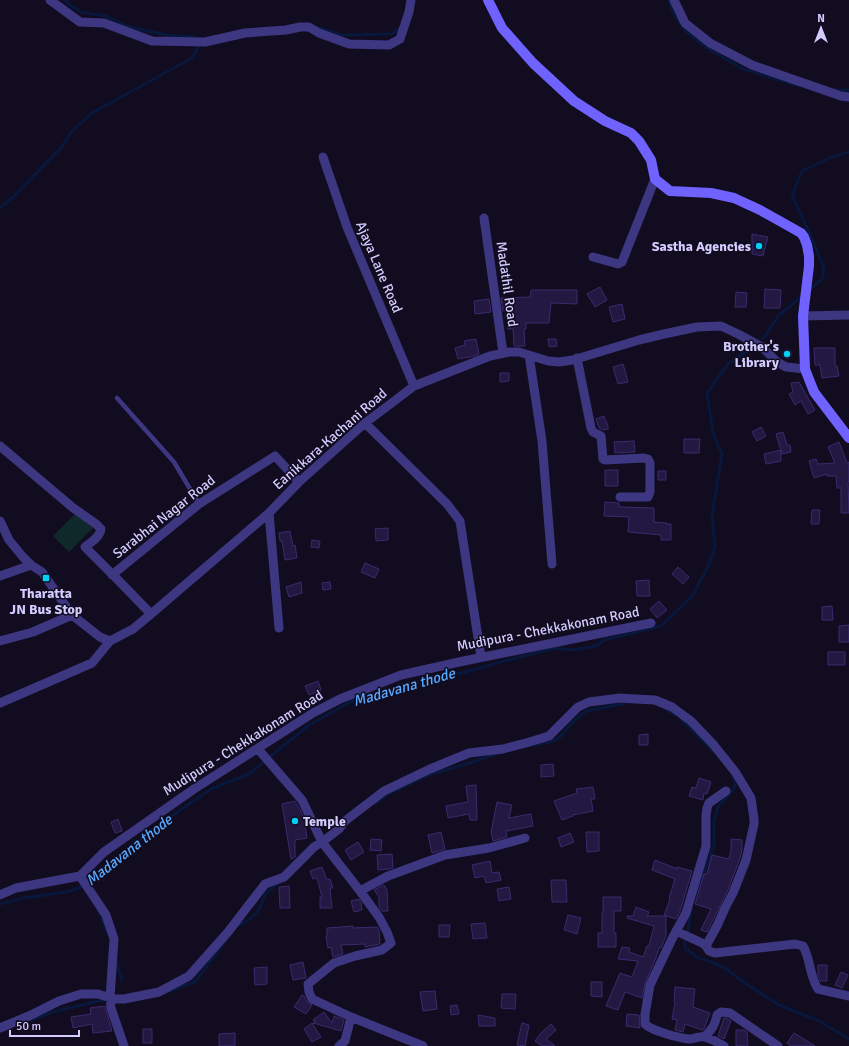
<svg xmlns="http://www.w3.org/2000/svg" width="849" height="1046" viewBox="0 0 849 1046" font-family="Signika,sans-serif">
<rect width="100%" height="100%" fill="#110c20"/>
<path fill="#0f292a" d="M76,513L93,528L69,552L53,536Z"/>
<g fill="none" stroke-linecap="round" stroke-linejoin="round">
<path stroke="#08183d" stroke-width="3" d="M65,0L70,5L81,12L106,16L129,27L167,35L194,37
M669,0L673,13L686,32L710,50L743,69L800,86
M316,27L342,35L392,34L399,29L400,27
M835,90H849
M0,208L14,196L61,148L72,131L92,113L192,58L199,45
M811,288L822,279L824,269L814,243L792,195L802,171L832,157L849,152
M763,339L779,315L801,297
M664,708L675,715
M681,719L714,752
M533,745L551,742L557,739L562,735L571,724L586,711L626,703
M376,803L386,795L431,774L470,763L496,754
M697,893L714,845V820L718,807L732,791L736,783L732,775
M0,904L23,898L67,892L79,888L101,869L176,813L211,789L249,774L309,725L350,702L381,691L425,680L462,673L512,659L556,648L572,650L592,647L599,644L604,640L661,626L693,595L710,562L715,547L712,515L722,454L713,433L707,393L728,364L749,349
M691,909L687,937L684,943L686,949L698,958L706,960L725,968L745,983L779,1005L819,1021L849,1039
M98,910L107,932
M238,926L250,919L259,910L265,895L279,882
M116,960L122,980
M169,991L195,982L225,941
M31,1020L53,1012L102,1000H104"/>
</g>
<path fill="#231841" stroke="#3b2a6e" d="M752,234L768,237L763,256L752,254Z
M600,287L607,300L595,307L587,294Z
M765,289L781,290L780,308H764Z
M531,290H577V304L551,303L549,323H526V329H524L525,346H514L513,329H508L507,310L503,311L501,298L530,297Z
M736,292L747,293L746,307H735Z
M489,299L491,312L475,314L474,301Z
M622,304L625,319L613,322L609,307Z
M476,339L479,354L474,356L458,359L455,348L465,345L464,341Z
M548,339H556L557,346L549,347Z
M814,348H835V366H837L839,376L822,378L820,365H815Z
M782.5 354a4.5 4.5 0 1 1 9 0a4.5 4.5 0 1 1-9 0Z
M623,364L628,382L618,384L613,367Z
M500,373H509V381L500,382Z
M799,382L815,410L808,414L801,401L795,405L789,394L793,392L791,383Z
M604,416L608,426V429L603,430L599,428L596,419Z
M761,427L766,436L757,441L752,432Z
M783,432L787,445H790L791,452L782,454L776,434Z
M684,439H700L699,453H684Z
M634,441L635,452L615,453L614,442Z
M839,442L847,463L849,462V481L848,482L849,513H841V488H837L836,476H827V474L814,478L809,461L816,459L818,464L835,463L828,447Z
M781,450V461L766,464L764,454Z
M605,470H618V486H605Z
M658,471H666V480H658Z
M605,502L619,503V507L654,508V522L666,523V524H671V540H661V535L628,532L629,517L604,516Z
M812,510H820L819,524H811Z
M388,528V540L376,541L375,529Z
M290,531L293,546L295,545L297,558L285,560L282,541H280L279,533Z
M312,540L320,541L319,548L311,547Z
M365,563L379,569L375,578L361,572Z
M678,567L689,577L683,584L672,574Z
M649,580L650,596H637L636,581Z
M301,582L302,593L289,597L286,587Z
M330,582L331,589L323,590L322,583Z
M659,601L667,610L657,618L650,609Z
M832,606L833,620H822V607Z
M849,625V642H839V626Z
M828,652H845V665H828Z
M318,681L321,690L309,695L305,686Z
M648,734V745H639V735Z
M553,764L554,776L541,777V765Z
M699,778L711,782L707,794L704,793L703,800L689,796L692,787L696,788Z
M476,785L477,820H470L469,814L448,818L446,806L468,802L466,786Z
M593,787L595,799H591L593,811L573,815V816L562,820L554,801L577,793L576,789Z
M295,801L304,817L307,838L295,840V857L291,859L282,804Z
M497,802L512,805L509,818L531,814L533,826L506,831L507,837L493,841L491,832Z
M118,819L122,831L115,833L111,822Z
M441,832L445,849L432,853L428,835Z
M586,832H599V851L587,852Z
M570,833L574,842L561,847L558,838Z
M371,839L382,840L381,851L370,850Z
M731,839L742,840V850L740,858L728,890L707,932L701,930L711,909L695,904L704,874H707L712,855L729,859L731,850Z
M358,842L364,852L351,860L345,850Z
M392,854L393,868L389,869L378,870L377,855Z
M655,860L677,869V867L692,871L680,911L676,919L664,915L670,899L669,898L675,879L652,870Z
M490,861L492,873L499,872L501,880L486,883L484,876L475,878L472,865Z
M322,867L327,880L330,879L333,888H330L332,908H320V897H322L317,878L313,879L310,871Z
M551,880H566L567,902H552Z
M384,885L387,890L388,911H382L379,907V897L374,890Z
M289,886L290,908H280L279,887Z
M509,887L511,899L499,901L497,889Z
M603,897H621V911H614V933H616V947H598V933H602V913H603Z
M359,899L361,902L362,910L354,912L351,901Z
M636,907L649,912L647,916H666V936L661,948H659L656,958L645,983L642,998L625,992L618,1010L606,1006L620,973L632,977L638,961L618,959L622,947L630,948L629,952L643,957L647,946H649L654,926L627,918V916H633Z
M568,915L581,918L577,934L564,930Z
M485,923L487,938L473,939L471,924Z
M439,925H450L449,937H439Z
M353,926V928L377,927L379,930L380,944L365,947V944L341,945L343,954L333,957L331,947L328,948L326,936L327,935V928Z
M303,962L306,978L293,980L290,965Z
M818,965H827V981H820L818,974Z
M267,967V984L255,985L254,968Z
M841,972L848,975L842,988L835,985Z
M591,982H602V997L591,996Z
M675,987L695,989L693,1007L710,1013L704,1029L702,1030L685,1024L683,1032L675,1030L677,1020L672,1019L675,1002L674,1001Z
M435,991L437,1009L423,1011L420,992Z
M502,994H516L515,1009L501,1008Z
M302,995L304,996L307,1002L312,1005L306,1014L294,1007Z
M457,1005L459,1014L451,1015L450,1006Z
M105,1006L112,1031L93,1033L92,1024L73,1028L71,1017L91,1014L90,1008Z
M324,1012L332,1023L334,1016L344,1020L341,1031L313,1023L316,1021L313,1020Z
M627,1014L639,1015L640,1028L626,1026Z
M478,1015L495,1018V1026H479Z
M724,1018L728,1019L731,1021L724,1039L718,1036Z
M312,1023L321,1037L312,1042L304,1029Z
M522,1023L529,1025L525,1046L517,1045Z
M551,1024L556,1030L546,1039L555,1046H542L535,1041L540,1034Z
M143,1029H152V1043H143Z
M736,1030H744L747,1032L748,1046H736Z
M235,1033V1046H219V1034Z
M794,1033L815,1046H791L787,1043Z"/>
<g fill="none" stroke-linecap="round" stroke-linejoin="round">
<path stroke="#3d3680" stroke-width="4.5" d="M117,398L174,462L199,504"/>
<path stroke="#3d3680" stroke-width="9" d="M50,0L80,22L104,23L152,41L205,42L245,33L286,30L300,27H309L319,33L349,44L389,45L400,39L409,12L411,0
M674,0L685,23L710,43L752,65L841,96L849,97
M323,157L347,227L414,386
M484,218L503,353
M593,257L618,264L622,262L655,179
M803,316L849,315
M529,355L542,441L552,564
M577,358L591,428L593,432L601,436L603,459L605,460L644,458L648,459L650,463V492L648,497H620
M365,423L447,504L460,521L481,657
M0,446L72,507L96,524L101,529C100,537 91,542 85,547L119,581L151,614
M269,513L279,628
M0,521L9,540L23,557L31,565L42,572L72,615L100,637L110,641L133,629L151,614L269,513L299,482L365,423L393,402L414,386L490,356L509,352H519L548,361L559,362L573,360L639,340L664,334L697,327L721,326L738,334L762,347L777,362L786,367L805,369
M112,575L199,504L275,456L299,482
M0,576L31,565
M0,641L33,632L72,615
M0,703L92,663L110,641
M258,749L302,800L322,842L360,891L379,917L387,932L391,943L382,950L355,956L334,963L308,984L309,992L312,999L351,1017L423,1046
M80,876L104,852L194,789L313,713L340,699L401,675L459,662L651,623
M360,891L388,876L445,855L489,848L525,838
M0,895L16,888L80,876L106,915L114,939L110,998L111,1008L124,1046
M706,946L709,951L715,953L795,944L803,946C811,960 809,975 818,989L849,996
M0,1028L31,1015L59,1001L81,994H98L114,999H124L159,992L189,976L228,932L265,884L284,877L314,847L326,839L339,829L345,821L384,791L430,769L469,753L503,749L526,743L549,736L578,707L589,702L620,698L635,699L655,700L672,707L691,721L713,744L736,773L751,798L754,819V824L746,860L733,893L725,908L718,924L706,946L702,943L676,931
M704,1037C712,1030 715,1025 717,1015L721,1012L730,1013L778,1046
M339,1046L345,1041L351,1017
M724,1046C718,1043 711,1038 704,1037C699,1036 694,1039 689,1039C679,1038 652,1031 645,1024V1014L650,985L672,939L686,913L706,846V816L707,808L709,803L726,791"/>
<path stroke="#6f62ff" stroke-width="10" d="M488,0L502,28L533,63L574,101L605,121L631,133L639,141L651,160L655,179L670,191L711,193L734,198L760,210L801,233L804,237L807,245L809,256V266L803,316L805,369L814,392L849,438"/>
</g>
<g fill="#00d0f6" stroke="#110c20" stroke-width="1.5">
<circle cx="759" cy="246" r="4"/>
<circle cx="787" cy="354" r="4"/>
<rect x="42" y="574" width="8" height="8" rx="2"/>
<circle cx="295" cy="821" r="4"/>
</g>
<g text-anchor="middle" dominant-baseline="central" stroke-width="3" stroke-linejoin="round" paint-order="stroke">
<g font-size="14" font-weight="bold" fill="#d4cbff" stroke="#110c20" text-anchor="end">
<text x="751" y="246">Sastha Agencies</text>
<text x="779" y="346">Brother's<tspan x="779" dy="16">Library</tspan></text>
<text x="46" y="593" text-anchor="middle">Tharatta<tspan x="46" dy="16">JN Bus Stop</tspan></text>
<text x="303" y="821" text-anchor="start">Temple</text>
</g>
<g font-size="14" fill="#d4cbff" stroke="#110c20">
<text transform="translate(379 267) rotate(67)">Ajaya Lane Road</text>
<text transform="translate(507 284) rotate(82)">Madathil Road</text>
<text transform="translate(330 439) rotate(-41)">Eanikkara-Kachani Road</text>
<text transform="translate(164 517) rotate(-38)">Sarabhai Nagar Road</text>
<text transform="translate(548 629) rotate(-11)">Mudipura - Chekkakonam Road</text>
<text transform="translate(243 743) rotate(-32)">Mudipura - Chekkakonam Road</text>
</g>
<g font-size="15" font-style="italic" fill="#59a9ff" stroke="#110c20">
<text transform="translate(404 687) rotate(-16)">Madavana thode</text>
<text transform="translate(129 850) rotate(-38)">Madavana thode</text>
</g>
</g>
<g transform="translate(821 28)" stroke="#110c20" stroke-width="3" paint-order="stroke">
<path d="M0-3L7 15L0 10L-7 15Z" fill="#d4cbff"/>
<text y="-6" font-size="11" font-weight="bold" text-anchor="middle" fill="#d4cbff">N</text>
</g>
<path d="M10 1030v6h69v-6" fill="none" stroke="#d4cbff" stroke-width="2"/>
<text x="16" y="1030" font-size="12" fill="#d4cbff" stroke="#110c20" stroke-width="3" paint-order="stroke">50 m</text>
</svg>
